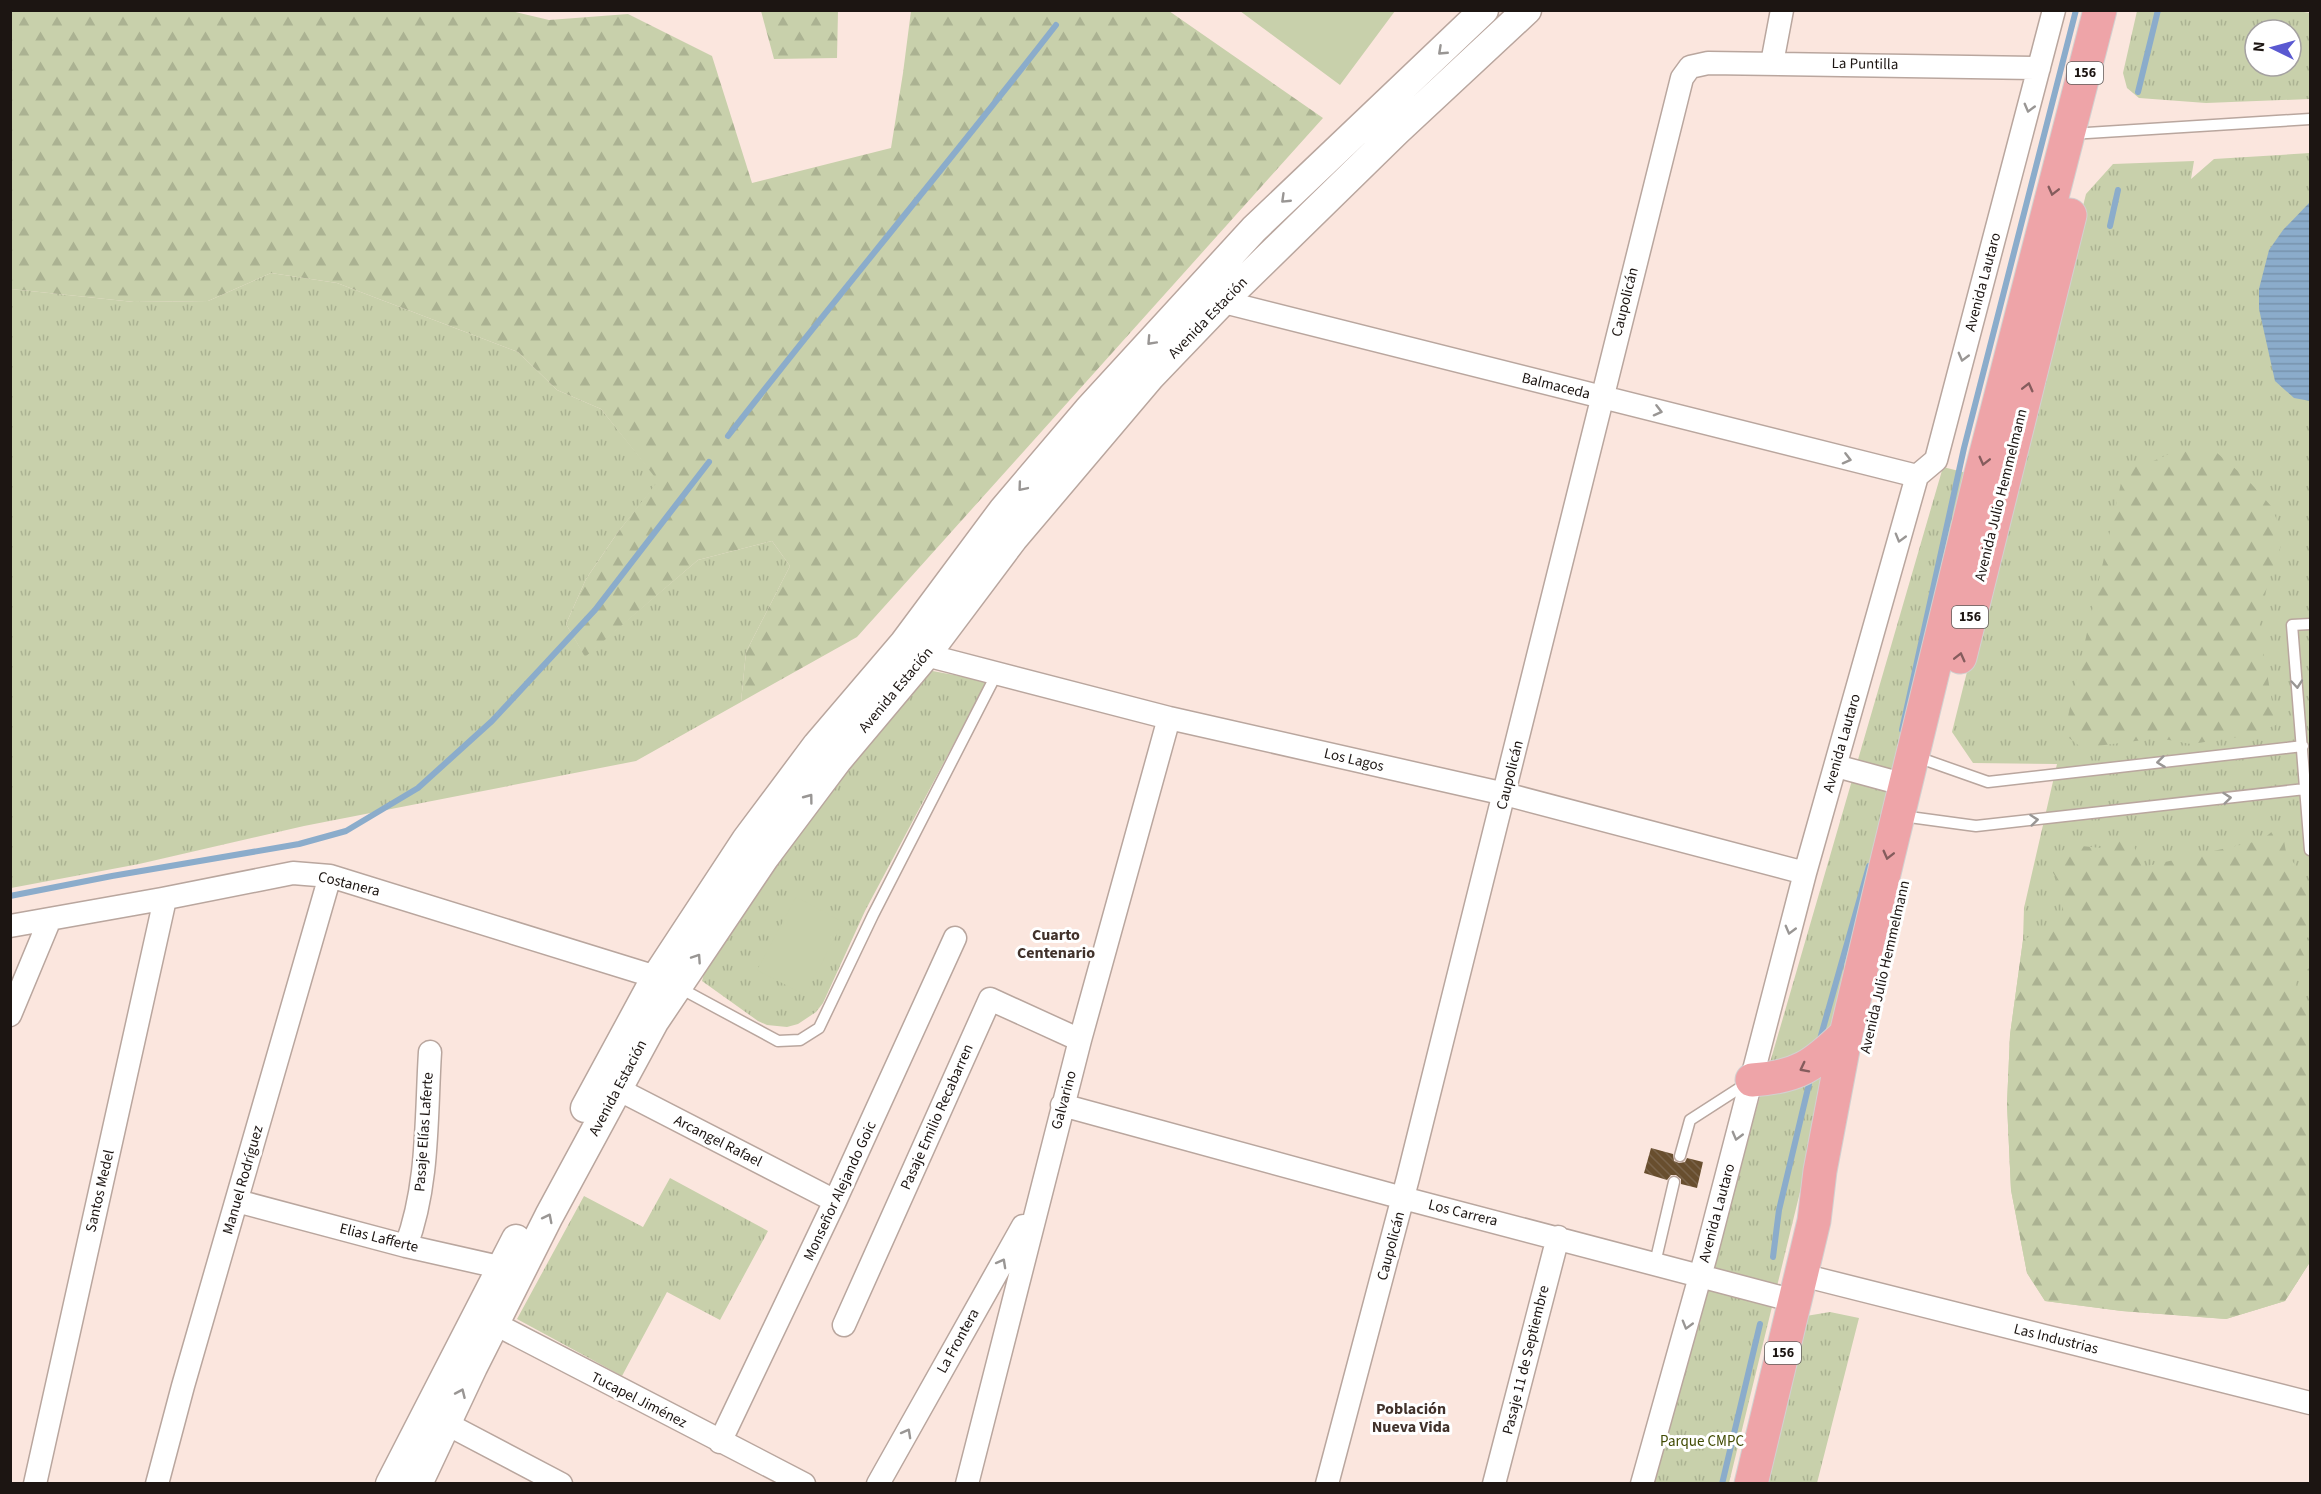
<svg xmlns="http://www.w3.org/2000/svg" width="2321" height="1494" viewBox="0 0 2321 1494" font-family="'Source Sans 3',sans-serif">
<defs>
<pattern id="grass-tufts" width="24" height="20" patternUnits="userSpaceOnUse" patternTransform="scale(1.5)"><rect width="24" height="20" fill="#c8d0ab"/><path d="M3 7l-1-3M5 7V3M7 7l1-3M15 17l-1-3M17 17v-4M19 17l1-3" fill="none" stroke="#abb292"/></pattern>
<pattern id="forest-firs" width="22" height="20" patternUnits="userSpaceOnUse" patternTransform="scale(1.5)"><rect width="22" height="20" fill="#c8d0ab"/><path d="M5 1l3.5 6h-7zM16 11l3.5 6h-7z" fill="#abb292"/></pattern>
<pattern id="water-rules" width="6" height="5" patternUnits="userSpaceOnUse" patternTransform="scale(1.5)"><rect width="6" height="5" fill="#8baccb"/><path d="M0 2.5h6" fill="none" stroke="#7793ad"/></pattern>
<pattern id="building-back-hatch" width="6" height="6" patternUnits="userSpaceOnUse" patternTransform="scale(1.5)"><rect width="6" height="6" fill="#684e2e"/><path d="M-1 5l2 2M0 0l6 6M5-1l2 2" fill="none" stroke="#79634a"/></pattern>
</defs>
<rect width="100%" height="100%" fill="#fbe6de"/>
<path fill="url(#grass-tufts)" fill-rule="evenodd" d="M2292,10L2310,13V99L2206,103L2139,98L2127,88L2123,73L2137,11ZM2255,30H2291V66H2255Z
M2310,153V1262L2285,1301L2226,1319L2122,1311L2045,1301L2027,1273L2011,1190L2007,1104L2010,1035L2023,940L2024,908L2057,764L1973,763L1952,732L2086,194L2113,164L2194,161L2191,179L2214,159Z
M271,273L337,283L518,352L557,390L601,409L659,481L618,532L586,579L566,624L585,656L698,560L772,541L790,566L746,652L741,702L636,761L304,826L139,864L11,888V289L134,302L208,301Z
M1943,467L1975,475L1729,1483L1653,1484L1717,1245Z
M927,670L987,681L865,911L823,1003L816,1012L798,1024L787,1027L767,1025L758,1021L702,981L708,958L754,887Z
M670,1178L768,1231L720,1320L667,1292L622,1376L517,1319L584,1196L643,1227Z
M1830,1312L1859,1318L1817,1483L1764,1484L1806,1316Z"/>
<path fill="url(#forest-firs)" d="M507,10L549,20L628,14L712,56L752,183L891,148L903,73L911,11H1169L1323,118L857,637L741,702L746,652L790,566L772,541L698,560L585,657L566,624L586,579L618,532L658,481L601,409L557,390L518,352L337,283L271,273L208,301L134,302L11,289V11Z
M761,11H838L837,58L774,59Z
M2176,451L2216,452L2246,478L2271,506L2284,537L2267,586L2259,627L2276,725L2246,736L2191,744L2158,738L2082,748L2064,734L2126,461L2151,462Z
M2281,824L2286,852L2310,886V935L2299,946L2310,967L2295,981L2306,1002L2310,1003V1262L2285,1301L2226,1319L2122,1311L2045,1301L2027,1273L2011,1190L2007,1104L2010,1035L2023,940L2064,918L2061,887L2046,860L2072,845L2101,848L2116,836L2132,842L2143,867L2262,840Z"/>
<path fill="#c8d0ab" d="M1240,11H1395L1340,85Z
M796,897L843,922L805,995L757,970Z"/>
<path fill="url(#water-rules)" d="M2310,202V401L2294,398L2275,381L2259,309V289L2269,250L2283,230Z"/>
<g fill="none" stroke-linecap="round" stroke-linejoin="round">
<path stroke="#8baccb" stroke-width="6" d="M2138,92L2158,10
M2110,226L2118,190
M728,436C836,297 949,163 1056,25
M1902,730L1964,448L2076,10
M10,896L112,876L299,844L346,831L418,788L492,721L595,610L709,462
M1820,1039L1869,866
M1773,1257L1779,1210L1809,1084
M1722,1484L1760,1324"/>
</g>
<path fill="url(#building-back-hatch)" d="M1651,1148L1673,1154L1674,1161L1679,1163L1685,1162L1687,1158L1703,1162L1697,1188L1681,1184V1179L1676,1175H1671L1667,1180L1644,1173Z"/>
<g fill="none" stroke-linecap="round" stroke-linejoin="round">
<g stroke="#b9a69e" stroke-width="13">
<path id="service" d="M2071,134L2310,119
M2310,624L2292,625L2310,850
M1917,757L1988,782L2303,746
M1902,816L1976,826L2305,789
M678,987L778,1041L800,1040L819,1028L873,915L997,673
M1680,1156L1690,1120L1749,1082
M1655,1263L1674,1182"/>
</g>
<g stroke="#b9a69e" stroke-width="25">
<path id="minor" d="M1772,63L1782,10
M1208,298L1917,476
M914,649L926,655L1169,718L1505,794L1805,873
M1836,766L1906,785
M10,926L162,899L293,873L330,876L656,977L671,984
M10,1015L50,919
M604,1082L835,1201
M1062,1105L1403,1198L1795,1301
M237,1201L406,1246L517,1271
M406,1246C429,1185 426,1116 430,1052
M1802,1275L2310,1403
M480,1316L804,1484
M844,1325L990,999L1080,1040
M447,1424L561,1484
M720,1442L835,1201L955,938
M35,1484L165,899
M157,1484L183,1386L330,876
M878,1484L1023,1226
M967,1484L1080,1040L1169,718
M1327,1484L1408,1178L1682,78L1690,67L1708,63L2039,68
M1494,1484L1558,1237
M1642,1484L1706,1255L1805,873L1917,476L1936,460L2054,10"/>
</g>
<g stroke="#b9a69e" stroke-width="31">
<path id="tertiary" d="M585,1108L656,977L746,840L817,745L904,643L1003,510L1088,410L1254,229L1484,10
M390,1484L516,1239
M418,1484L473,1367L549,1216L654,1022L765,857L837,761L926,655L1013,539L1151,376L1222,302L1397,131L1527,10"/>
</g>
<g stroke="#d2d0d0" stroke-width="35">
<path id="trunk" d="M1960,657L2070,215
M1752,1080C1798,1077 1813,1066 1846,1034
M1751,1484L1814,1221L1820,1171L1846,1034L1887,861L1981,473L2100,10"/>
</g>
<use href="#service" stroke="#fff" stroke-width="10"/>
<use href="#minor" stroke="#fff" stroke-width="22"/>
<use href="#tertiary" stroke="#fff" stroke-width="28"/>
<use href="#trunk" stroke="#eea4a8" stroke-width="33"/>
</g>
<defs><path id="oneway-chevron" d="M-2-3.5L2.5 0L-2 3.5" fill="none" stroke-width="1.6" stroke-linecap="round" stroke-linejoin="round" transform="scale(1.5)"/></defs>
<g stroke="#999694">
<use href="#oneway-chevron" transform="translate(1442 51) rotate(137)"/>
<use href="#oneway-chevron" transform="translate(2029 108) rotate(105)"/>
<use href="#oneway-chevron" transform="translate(1285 199) rotate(136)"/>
<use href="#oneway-chevron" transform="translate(1151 341) rotate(133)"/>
<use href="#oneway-chevron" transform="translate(1963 357) rotate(105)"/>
<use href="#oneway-chevron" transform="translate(1658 411) rotate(14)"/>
<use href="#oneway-chevron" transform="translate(1847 459) rotate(14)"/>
<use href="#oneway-chevron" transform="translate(1022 487) rotate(130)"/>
<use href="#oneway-chevron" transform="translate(1900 538) rotate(106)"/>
<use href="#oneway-chevron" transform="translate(2297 684) rotate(85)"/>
<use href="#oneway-chevron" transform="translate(2161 762) rotate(173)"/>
<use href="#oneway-chevron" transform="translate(809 798) rotate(-53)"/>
<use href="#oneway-chevron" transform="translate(2227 798) rotate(-6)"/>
<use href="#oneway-chevron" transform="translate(2034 820) rotate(-6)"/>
<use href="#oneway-chevron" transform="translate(1790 930) rotate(105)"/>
<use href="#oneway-chevron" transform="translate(697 958) rotate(-56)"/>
<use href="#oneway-chevron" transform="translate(1737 1136) rotate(105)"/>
<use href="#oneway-chevron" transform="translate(548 1218) rotate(-63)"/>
<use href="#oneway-chevron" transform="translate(1002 1263) rotate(-61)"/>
<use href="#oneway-chevron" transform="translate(1687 1325) rotate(106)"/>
<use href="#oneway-chevron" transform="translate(461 1393) rotate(-66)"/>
<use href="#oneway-chevron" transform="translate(907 1433) rotate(-61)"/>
</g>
<g stroke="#855c5d">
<use href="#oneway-chevron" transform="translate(2053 191) rotate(104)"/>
<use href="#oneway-chevron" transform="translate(2028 387) rotate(-76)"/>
<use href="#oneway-chevron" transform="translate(1984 461) rotate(104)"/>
<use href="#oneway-chevron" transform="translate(1960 657) rotate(-76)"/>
<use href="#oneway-chevron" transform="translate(1888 855) rotate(104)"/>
<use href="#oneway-chevron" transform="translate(1804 1068) rotate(153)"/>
</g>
<g text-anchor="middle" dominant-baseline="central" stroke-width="6" stroke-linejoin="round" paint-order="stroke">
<g fill="#fff" stroke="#605b59" stroke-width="1.5">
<rect x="2067" y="62" width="36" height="22" rx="4.5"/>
<rect x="1952" y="606" width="36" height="22" rx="4.5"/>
<rect x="1765" y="1342" width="36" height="22" rx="4.5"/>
</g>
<g font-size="14" font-weight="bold" fill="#1c1512">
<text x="2085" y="73">156</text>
<text x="1970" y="617">156</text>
<text x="1783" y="1353">156</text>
</g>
<g font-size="15" fill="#1c1512" stroke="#fff">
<text transform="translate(1865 64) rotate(1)">La Puntilla</text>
<text transform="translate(1983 282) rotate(-75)">Avenida Lautaro</text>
<text transform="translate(1625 302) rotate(-76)">Caupolicán</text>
<text transform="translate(1208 318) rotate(-46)">Avenida Estación</text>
<text transform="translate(1556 386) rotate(14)">Balmaceda</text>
<text transform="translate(2001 495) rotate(-76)">Avenida Julio Hemmelmann</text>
<text transform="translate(896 690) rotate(-50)">Avenida Estación</text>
<text transform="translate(1842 743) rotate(-74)">Avenida Lautaro</text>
<text transform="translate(1354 760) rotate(13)">Los Lagos</text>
<text transform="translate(1510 775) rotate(-76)">Caupolicán</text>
<text transform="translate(349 884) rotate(14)">Costanera</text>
<text transform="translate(1885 967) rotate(-77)">Avenida Julio Hemmelmann</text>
<text transform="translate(618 1088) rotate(-62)">Avenida Estación</text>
<text transform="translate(1064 1100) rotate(-75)">Galvarino</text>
<text transform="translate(937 1117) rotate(-66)">Pasaje Emilio Recabarren</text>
<text transform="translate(424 1132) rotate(-86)">Pasaje Elías Laferte</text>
<text transform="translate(718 1141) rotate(27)">Arcangel Rafael</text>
<text transform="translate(243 1180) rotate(-74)">Manuel Rodríguez</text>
<text transform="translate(100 1191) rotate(-77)">Santos Medel</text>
<text transform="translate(840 1191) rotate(-65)">Monseñor Alejando Goic</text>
<text transform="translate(1463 1213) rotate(14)">Los Carrera</text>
<text transform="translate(1717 1213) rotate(-75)">Avenida Lautaro</text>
<text transform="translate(379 1238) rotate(14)">Elias Lafferte</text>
<text transform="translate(1391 1246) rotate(-75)">Caupolicán</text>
<text transform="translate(2056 1339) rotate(14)">Las Industrias</text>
<text transform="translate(958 1341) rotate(-61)">La Frontera</text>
<text transform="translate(1526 1360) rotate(-76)">Pasaje 11 de Septiembre</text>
<text transform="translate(639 1400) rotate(27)">Tucapel Jiménez</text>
</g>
<g font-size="15" fill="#414b03" stroke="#fff">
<text x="1702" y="1441">Parque CMPC</text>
</g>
<g font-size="16" font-weight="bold" fill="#41322b" stroke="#fff">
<text x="1056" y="935">Cuarto<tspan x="1056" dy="18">Centenario</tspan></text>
<text x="1411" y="1409">Población<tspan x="1411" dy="18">Nueva Vida</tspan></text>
</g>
</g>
<rect width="2321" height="1494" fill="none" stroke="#1c1512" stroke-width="24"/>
<g transform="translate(2273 48) rotate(275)"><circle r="28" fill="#ffffff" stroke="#a4a1a0" stroke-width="1.5"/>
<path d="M0-4.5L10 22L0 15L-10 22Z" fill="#5a59d1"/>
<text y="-9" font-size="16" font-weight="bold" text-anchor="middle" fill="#1c1512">N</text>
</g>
</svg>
